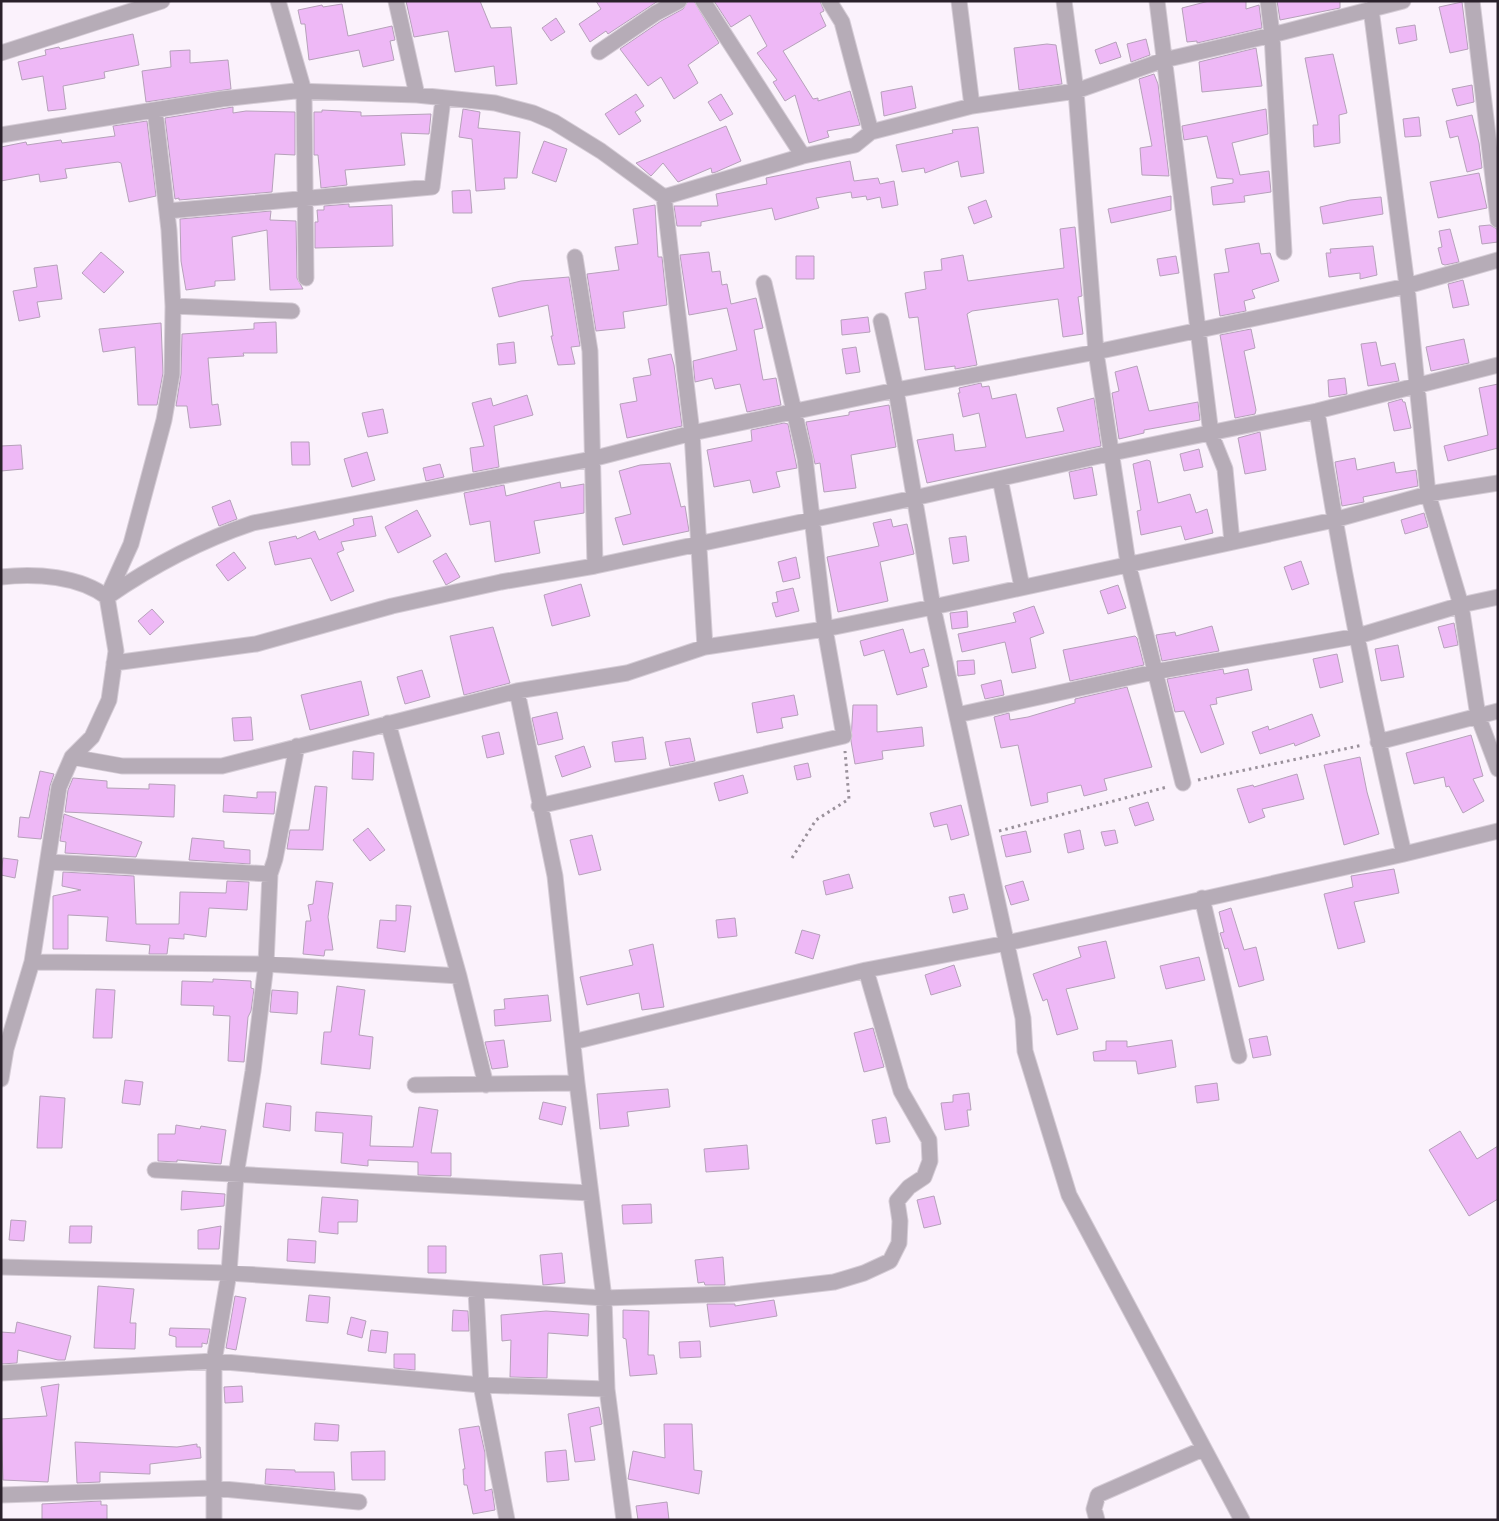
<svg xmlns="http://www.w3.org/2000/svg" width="1499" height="1521" viewBox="0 0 1499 1521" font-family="Jost,sans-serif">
<rect width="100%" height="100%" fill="#fbf2fc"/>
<path fill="#eeb8f6" stroke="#b6a1ba" d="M406,1H480L491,28L511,27L517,84L496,86L494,66L455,72L448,31L414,37Z
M596,1H658L608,34L606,31L590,42L579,24L601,9Z
M688,1H694L719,43L688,65L698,83L674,99L661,77L648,86L620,49L661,21L683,9Z
M714,1H820L824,11L820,13L826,26L783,51L813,99L818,98V101L850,91L860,125L827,131L829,137L809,143L795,95L785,101L773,82L777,80L757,53L767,46L750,15L731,27Z
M1209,1H1246V9L1259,5L1262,28L1197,43V41L1187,42L1182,8Z
M1277,1H1340V8L1280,20Z
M1462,2L1468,49L1450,53L1439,7Z
M342,4L348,36L392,26L395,40L390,41L394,60L363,67L359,50L309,60L305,24H301L298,10L322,5L323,7Z
M556,18L565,32L551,41L542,28Z
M1415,25L1417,40L1399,44L1396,28Z
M133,34L139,65L104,72L105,78L63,86L66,109L48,111L43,76L22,80L18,62L46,55L45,50L59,47L60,49Z
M1146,39L1150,55L1131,62L1127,44Z
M1116,42L1121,57L1100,64L1095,50Z
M1047,44L1056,45L1062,84L1019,90L1014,48Z
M1256,48L1262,86L1202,92L1199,62Z
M190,50V63L228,60L231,89L146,102L142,71L171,67L170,51Z
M1333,54L1347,113L1339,115L1340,143L1314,147L1313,125H1318L1305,58Z
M1154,74L1158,84L1169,176L1142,175L1140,148L1152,146L1139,79Z
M1472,85L1474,102L1457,106L1452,89Z
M912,86L916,108L884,116L881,92Z
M636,94L644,106L635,112L641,121L619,135L605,114Z
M721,94L733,114L720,121L708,102Z
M233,107V113L246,111L295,112V155L275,154L272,192L179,200V198L175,199L165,118Z
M463,109L480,112L478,128L520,132L517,178H504L505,189L476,191L472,139L459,137Z
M1266,109L1268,134L1232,143L1240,175L1269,171L1271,192L1244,196L1245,202L1213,205L1211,187L1233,183V179L1217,178L1207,136L1184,140L1182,126Z
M322,110L361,112V116L431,114L429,134L401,133L405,165L345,170L347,185L321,188L318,155H314V112H322Z
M1472,115L1479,143L1482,168L1467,172L1458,136L1450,138L1446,121Z
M1419,117L1421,136L1405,137L1403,119Z
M147,121L156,196L129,202L121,163L118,162L65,169L67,178L40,182L39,174L1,181V147L26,142L27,145L61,140L62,143L115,136L113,126Z
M726,126L741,161L716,172L712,173L711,168L678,182L663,163L651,176L636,163Z
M978,127L984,173L961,177L958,161L925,173L924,168L902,172L896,145L953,133L952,130Z
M544,141L567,149L556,182L532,173Z
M850,161L854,181L878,178L880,184L894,181L898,205L882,208L880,197L867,200L866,196L852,198L851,192L816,198L819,208L775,220L772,208L701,222V226H677L674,206H718L716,194L767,184L766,178Z
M1479,173L1487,208L1438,218L1430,182Z
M470,190L472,213H453L452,191Z
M1171,196V210L1111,223L1108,209Z
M1381,197L1383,214L1323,224L1320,207L1350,200Z
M986,200L992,217L974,224L968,207Z
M349,204V207L392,205L393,246L315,248V222H318L317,210H324V206Z
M655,205L658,257H662L667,305L623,312L625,328L596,331L587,274L619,270L615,247L638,244L633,209Z
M271,211L270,220L296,221L297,278L303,289L270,290L267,230L232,237L235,280L215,281V286L186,290L181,261L180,219Z
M1490,225L1497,229L1498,242L1482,244L1479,226Z
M1075,227L1082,296L1078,297L1083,334L1063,337L1058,299L972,311L967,314L977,365L955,369V366L925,370L918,317L909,318L905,293L926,289L924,272L942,270L941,259L963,255L968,281L1064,268L1060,229Z
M1450,229L1459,262L1445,265L1442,264L1438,248L1442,247L1439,231Z
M1259,243L1261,254L1270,253L1279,281L1252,290L1255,298L1244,301L1246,311L1220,316L1214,274L1229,272L1225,249Z
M1373,246L1377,275L1360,279V273L1329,277L1326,253H1331L1330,249Z
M101,252L124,272L104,293L82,273Z
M709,252L712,272L720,271L722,285L727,284L731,304L756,298L763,328L754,330L763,380L776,378L781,405L747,412L740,384L715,389L712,378L695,382L693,361L737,350L727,308L689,315L680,255Z
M796,256H814V279H796Z
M1176,256L1179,273L1160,276L1157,259Z
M57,265L62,299L37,302L40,317L19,321L13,291L37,287L34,268Z
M569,277L580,346L571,347L575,364L558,365L551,336H553L548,305L499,317L492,288L521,281Z
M1463,280L1469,305L1453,308L1448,284Z
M868,317L870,332L842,335L841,320Z
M276,322L277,353H243L244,356L208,358L212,405L218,404L221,425L190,428L187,406H176L181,374L182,334L254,329V323Z
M161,323L163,373L157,405H138L135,347L103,352L99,329Z
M1251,329L1255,348L1244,351L1256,410L1255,414L1235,418L1220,335Z
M1464,339L1469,363L1431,371L1426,347Z
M514,342L516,363L499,365L497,344Z
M1376,342L1381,366L1395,363L1399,381L1368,386L1361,344Z
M856,347L860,372L846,374L842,349Z
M671,354L674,365L682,426L627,438L620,404L637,401L633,378L651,375L648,359Z
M1137,366L1149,411L1198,402L1200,420L1144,430V433L1119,439L1112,393L1119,391L1115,372Z
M1345,378L1347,394L1329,397L1328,380Z
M981,383L982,387L989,386L992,399L1016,394L1026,438L1064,431L1057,408L1094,398L1101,446L927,483L917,440L953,434L955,451L986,447L979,413L963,417L958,393H960L959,388Z
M1498,384V448L1448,461L1444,446L1488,435L1479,388Z
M527,395L533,415L494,426L499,467L473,472L470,448L484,446L472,403L491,398L493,406Z
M1402,399L1403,402H1405L1411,428L1394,431L1388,403Z
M889,405L896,447L851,455L856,488L824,492L820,463L815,464L806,422L849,415V412Z
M383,409L388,433L368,437L362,413Z
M784,423L788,424L797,468L776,472L780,487L753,493L750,480L714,487L707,450L752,441L751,430Z
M1260,432L1266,470L1245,474L1238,438Z
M291,442H309L310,465H292Z
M21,445L23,469L1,471V446Z
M1199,449L1203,467L1184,471L1180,454Z
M367,452L375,480L352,487L344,459Z
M1355,458L1357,470L1394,462L1396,473L1416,470L1418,486L1363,497L1364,502L1342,506L1335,462Z
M1147,460L1150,461L1158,503L1190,494L1196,513L1207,509L1213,533L1185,540L1181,526L1141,535L1137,511L1141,510L1133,464Z
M670,463L681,507L685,506L689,531L623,545L615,518L631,514L619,471L640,465Z
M440,464L444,477L426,481L423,468Z
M1092,467L1097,495L1074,499L1069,472Z
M560,482L561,488L584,484V513L534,521L540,553L495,562L490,521L470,525L464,493L504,485L506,496Z
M230,500L237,519L219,526L212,507Z
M417,510L431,536L398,553L385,527Z
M1424,513L1428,527L1405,534L1401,520Z
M372,516L376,536L341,542L344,550L337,553L354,591L331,601L311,558L275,565L269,542L296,536L297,539L315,531L319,540L354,525L353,519Z
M891,519L893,527L907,524L914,554L880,562L888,601L838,612L827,557L879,546L873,523Z
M966,536L969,561L953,564L949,538Z
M234,552L246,568L228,581L216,565Z
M446,553L460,577L446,585L433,561Z
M796,557L800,578L783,582L778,562Z
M1301,561L1309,584L1292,590L1284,567Z
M581,584L590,616L552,626L544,595Z
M1118,585L1126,608L1108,614L1100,591Z
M793,588L799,611L776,617L772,603L778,602L776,592Z
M1034,606L1044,633L1030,638L1036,668L1012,673L1005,642L962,652L958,634L1016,622L1013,613Z
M152,609L164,622L150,635L138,621Z
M967,611L968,627L952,629L950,613Z
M1454,623L1458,645L1444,648L1438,627Z
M1212,626L1219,651L1162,661L1156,635L1175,632L1176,636Z
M493,627L510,683L464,695L450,636Z
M903,629L910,653L924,649L929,666L922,668L927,687L897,695L884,650L864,656L860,641Z
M1135,636L1137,638L1144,665L1070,681L1063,650Z
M1398,645L1404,677L1381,681L1375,649Z
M1337,654L1343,682L1320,688L1313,659Z
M974,660L975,674L958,676L957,661Z
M1223,669L1224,674L1248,669L1252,690L1216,698L1217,704L1210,705L1224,744L1201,753L1184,711L1175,712L1167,679Z
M422,670L430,697L405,704L397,677Z
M1001,680L1004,695L985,699L981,685Z
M361,681L369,715L310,730L301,695Z
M1127,687L1152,767L1104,779L1107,790L1084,796L1081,785L1047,793L1048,802L1031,806L1018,745L1001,748L994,717L1009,713L1010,720L1028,717L1075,703V699Z
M794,695L798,715L781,718L783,728L757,733L752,703Z
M853,705H877V732L922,727L924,746L882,751L883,759L855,764L851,741Z
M557,712L563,739L538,745L532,718Z
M1312,714L1320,736L1295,746L1294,743L1260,754L1252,732L1268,726L1269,730Z
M251,717L253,740L234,741L232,718Z
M499,732L504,754L487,758L482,736Z
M1471,735L1483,776L1473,779L1484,801L1463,813L1449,786L1446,787L1444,777L1414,784L1406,753Z
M643,737L646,759L615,762L612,742Z
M690,738L695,761L670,766L665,742Z
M584,746L591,767L562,777L555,756Z
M353,751L374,753L373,780L352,779Z
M1360,757L1367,792L1379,834L1344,845L1324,765Z
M808,763L811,777L797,780L794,766Z
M40,771L54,774L50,786L41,839L18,837L20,817L29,818Z
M1297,774L1304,799L1262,809L1265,817L1249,823L1237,789L1253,785L1254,787Z
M743,775L748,793L719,801L714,783Z
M73,778L107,781V788L149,789V784L175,785L174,817L65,812L68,790Z
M315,786L327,787L323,850L287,849L290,830H309Z
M257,792H276L274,814L223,812L224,795L257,798Z
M1148,802L1154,820L1135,826L1129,808Z
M961,805L969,835L951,840L947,824L934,827L930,813Z
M64,814L142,842L136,857L65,853L66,842L60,841Z
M368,828L385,850L370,861L353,840Z
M1080,830L1084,849L1068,853L1064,834Z
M1115,830L1118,843L1105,846L1101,832Z
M1026,831L1031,852L1006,857L1001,836Z
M592,835L601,870L579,875L570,840Z
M192,838L224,841V848L250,850V864L189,860Z
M3,858L18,860L15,878L1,875Z
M1394,869L1399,893L1354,902L1365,942L1338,949L1324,894L1353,887L1351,876Z
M63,872L134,876L136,924H179L180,892L226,893L227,881L249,882L247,910L209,908L206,937L184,934V939L169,938L167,954H149L150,945L106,941L108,917L68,915V949H53V896L81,890L62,886Z
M849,874L853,888L826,895L823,881Z
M316,881L333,883L328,917L333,950H325L324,956L303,954L306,921H311L308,905L313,904Z
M1023,881L1029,900L1011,905L1005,886Z
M964,894L968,909L953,913L949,897Z
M396,905L411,906L405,952L377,948L380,920L396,921Z
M1231,908L1244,950L1256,947L1264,980L1239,987L1228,948L1225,949L1220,933L1224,932L1219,912Z
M735,918L737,936L718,938L716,920Z
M802,930L820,935L813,959L795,953Z
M1106,941L1115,978L1066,989L1078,1029L1057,1035L1047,999L1043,1001L1033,974L1081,957L1078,947Z
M653,944L664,1007L642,1010L639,993L587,1005L580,977L633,965L629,950Z
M1199,957L1205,980L1166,989L1160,966Z
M954,965L961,986L931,995L925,975Z
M213,979L251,981V988L254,989L251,1011L248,1017L244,1062L228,1061L230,1016L213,1015L214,1006L181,1005L182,981L213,982Z
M337,986L365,990L359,1035L373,1037L370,1069L321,1064L324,1032H331Z
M96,989L115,990L112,1038H93Z
M272,990L298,992L297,1014L270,1012Z
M548,995L551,1021L495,1026L494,1010L505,1009L504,999Z
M873,1028L884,1067L864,1072L854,1033Z
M1267,1036L1271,1055L1253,1058L1249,1039Z
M504,1040L508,1067L492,1069L485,1042Z
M1172,1040L1176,1067L1138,1074L1136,1061H1094L1093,1052L1106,1050V1041H1127V1047Z
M125,1080L143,1082L140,1105L122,1103Z
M1217,1083L1219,1100L1197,1103L1195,1086Z
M668,1089L670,1107L627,1112L629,1126L600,1129L597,1094Z
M969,1093L971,1110H967L969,1126L945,1130L941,1103L953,1102V1095Z
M40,1096L65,1098L62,1148H37Z
M543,1102L566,1107L562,1125L539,1119Z
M266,1103L291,1106L290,1131L263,1127Z
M419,1107L438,1110L431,1153H451V1176L418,1175V1162L368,1160V1166L341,1163L343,1133L315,1131L316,1112L372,1116L370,1146L413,1147Z
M886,1117L890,1142L876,1144L872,1120Z
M176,1125L200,1129L201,1126L226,1130L221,1164L177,1160V1162L158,1161V1134H175Z
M1460,1131L1477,1159L1498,1146V1199L1469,1216L1429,1150Z
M747,1145L749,1169L706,1172L704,1149Z
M182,1191L225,1194L224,1206L181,1210Z
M934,1196L941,1224L924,1228L917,1200Z
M322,1197L358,1200L357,1222H338V1234L319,1232Z
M651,1204L652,1223L623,1224L622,1205Z
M11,1220L26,1221L24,1241L9,1240Z
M70,1226H92L91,1243H69Z
M221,1226L219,1249H198V1230Z
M288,1239L316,1241L315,1263L287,1261Z
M428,1246H446V1273H428Z
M562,1253L565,1283L543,1285L540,1255Z
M723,1257L725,1285H705L704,1282L698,1283L695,1260Z
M98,1286L134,1289L130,1323H136L135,1349L94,1348Z
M309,1295L330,1297L328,1323L306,1321Z
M235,1296L246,1298L236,1350L226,1348Z
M774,1300L777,1316L710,1327L707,1304H735V1306Z
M453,1310L468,1311L469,1331H452Z
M623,1310L649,1311L648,1355H654L657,1374L630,1376L626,1339L623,1338Z
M546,1311L589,1314L588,1336L548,1333L547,1378L510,1377L511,1340L502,1341L501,1315Z
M351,1317L366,1321L362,1338L347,1334Z
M17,1322L71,1336L65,1360H58L18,1350L17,1363L1,1364V1332L15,1333Z
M170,1328L210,1329L207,1344L202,1343V1347H176V1337L169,1335Z
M371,1330L388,1332L386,1353L368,1351Z
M700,1341L701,1357L680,1358L679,1342Z
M394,1354H415V1370L394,1368Z
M59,1384L48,1482L3,1480L1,1419L47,1416L41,1387Z
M242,1386L243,1402L225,1403L224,1387Z
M599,1407L602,1424L590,1427L595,1460L575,1462L568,1414Z
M315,1423L339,1425L338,1441L314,1440Z
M664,1424H692L694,1470L702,1471L699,1494L628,1479L633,1451L665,1458Z
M479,1426L485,1453V1491L492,1489L495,1510L473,1514L467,1485H464L463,1469H465L459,1429Z
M75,1442L177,1447L197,1444V1447H200L201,1458L150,1464V1474L100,1472V1482L77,1483Z
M566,1450L569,1480L547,1482L545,1452Z
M385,1451V1480H352L351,1452Z
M266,1469L295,1470V1472H334L335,1490L265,1484Z
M101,1501V1505H107V1520H42V1504Z
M667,1502L669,1520H638L636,1506Z"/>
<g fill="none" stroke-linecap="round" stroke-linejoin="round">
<g stroke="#d5ccd6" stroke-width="17">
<path id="street" d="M278,1L304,91L306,278
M396,1L417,95
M703,1L803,156
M829,1L842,22L871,132
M959,1L972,106
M1064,1L1076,91L1096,352L1128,563L1183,783
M1157,1L1211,434L1225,469L1232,542
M1268,1L1272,35L1284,252
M1472,1L1498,220
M1371,9L1407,286L1428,494L1461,605L1478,716L1498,769
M599,52L656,13L679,1
M1,53L162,1
M1,135L222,99L295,91L417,95L495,103L533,113L554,122L601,151L664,197L692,433L705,647
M664,197L803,156L855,145L871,132L972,106L1076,91L1164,60L1272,35L1403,1
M167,211L432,187L443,99
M575,257L590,351L595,566
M173,306L292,311
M881,321L896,390L933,607L1023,1018L1025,1051L1069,1195L1242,1520
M1317,411C1340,560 1370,708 1404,854
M1000,479L1022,587
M1,577C36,573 79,576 107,597C152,566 202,540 253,523L592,459L692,433L896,390L1096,352L1407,286L1498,260
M114,663L256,644L392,606L501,582L595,566L914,498L1112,453L1317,411L1498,365
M517,691L555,876L577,1083L604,1298L607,1389L624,1520
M957,715L1154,672L1358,636L1461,605L1498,597
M388,723L459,976L486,1085
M1378,742L1498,711
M72,757L122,766H222L517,691L627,673L705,647L825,629L933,607L1334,520L1428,494L1498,483
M539,806L844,736L825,629L805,458L764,283
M49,862L270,874
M1202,898L1239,1056
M32,962L266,964L459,976
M573,1042L866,970L1007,943L1404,854L1498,831
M1,1079L6,1049L32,962L59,787L72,757L92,737L109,700L116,651L107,597L131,544L164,420L172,374L173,306L169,230L155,110
M415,1085L577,1083
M155,1170L590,1193
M1,1267L229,1273L604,1298L731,1294L834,1282L864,1273L890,1261L899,1243L900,1221L897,1201L909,1187L924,1177L930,1161L929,1140L901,1091L866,970
M476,1291L481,1385L507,1520
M1,1373L214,1361L481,1385L607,1389
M1,1495L213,1488L359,1502
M214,1520V1361L229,1273L236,1175L253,1071L266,964L270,874L275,859L297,746
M1097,1520L1094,1509L1098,1495L1203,1449"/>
</g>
<path stroke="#9a919b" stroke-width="3" stroke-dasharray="2.5 4" stroke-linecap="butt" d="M1198,780L1363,745
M999,831L1167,787
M792,858L816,820L849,799L845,751"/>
<use href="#street" stroke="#b6acb7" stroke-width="15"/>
</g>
<rect width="1499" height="1521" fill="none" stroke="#2a212b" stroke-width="5"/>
</svg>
